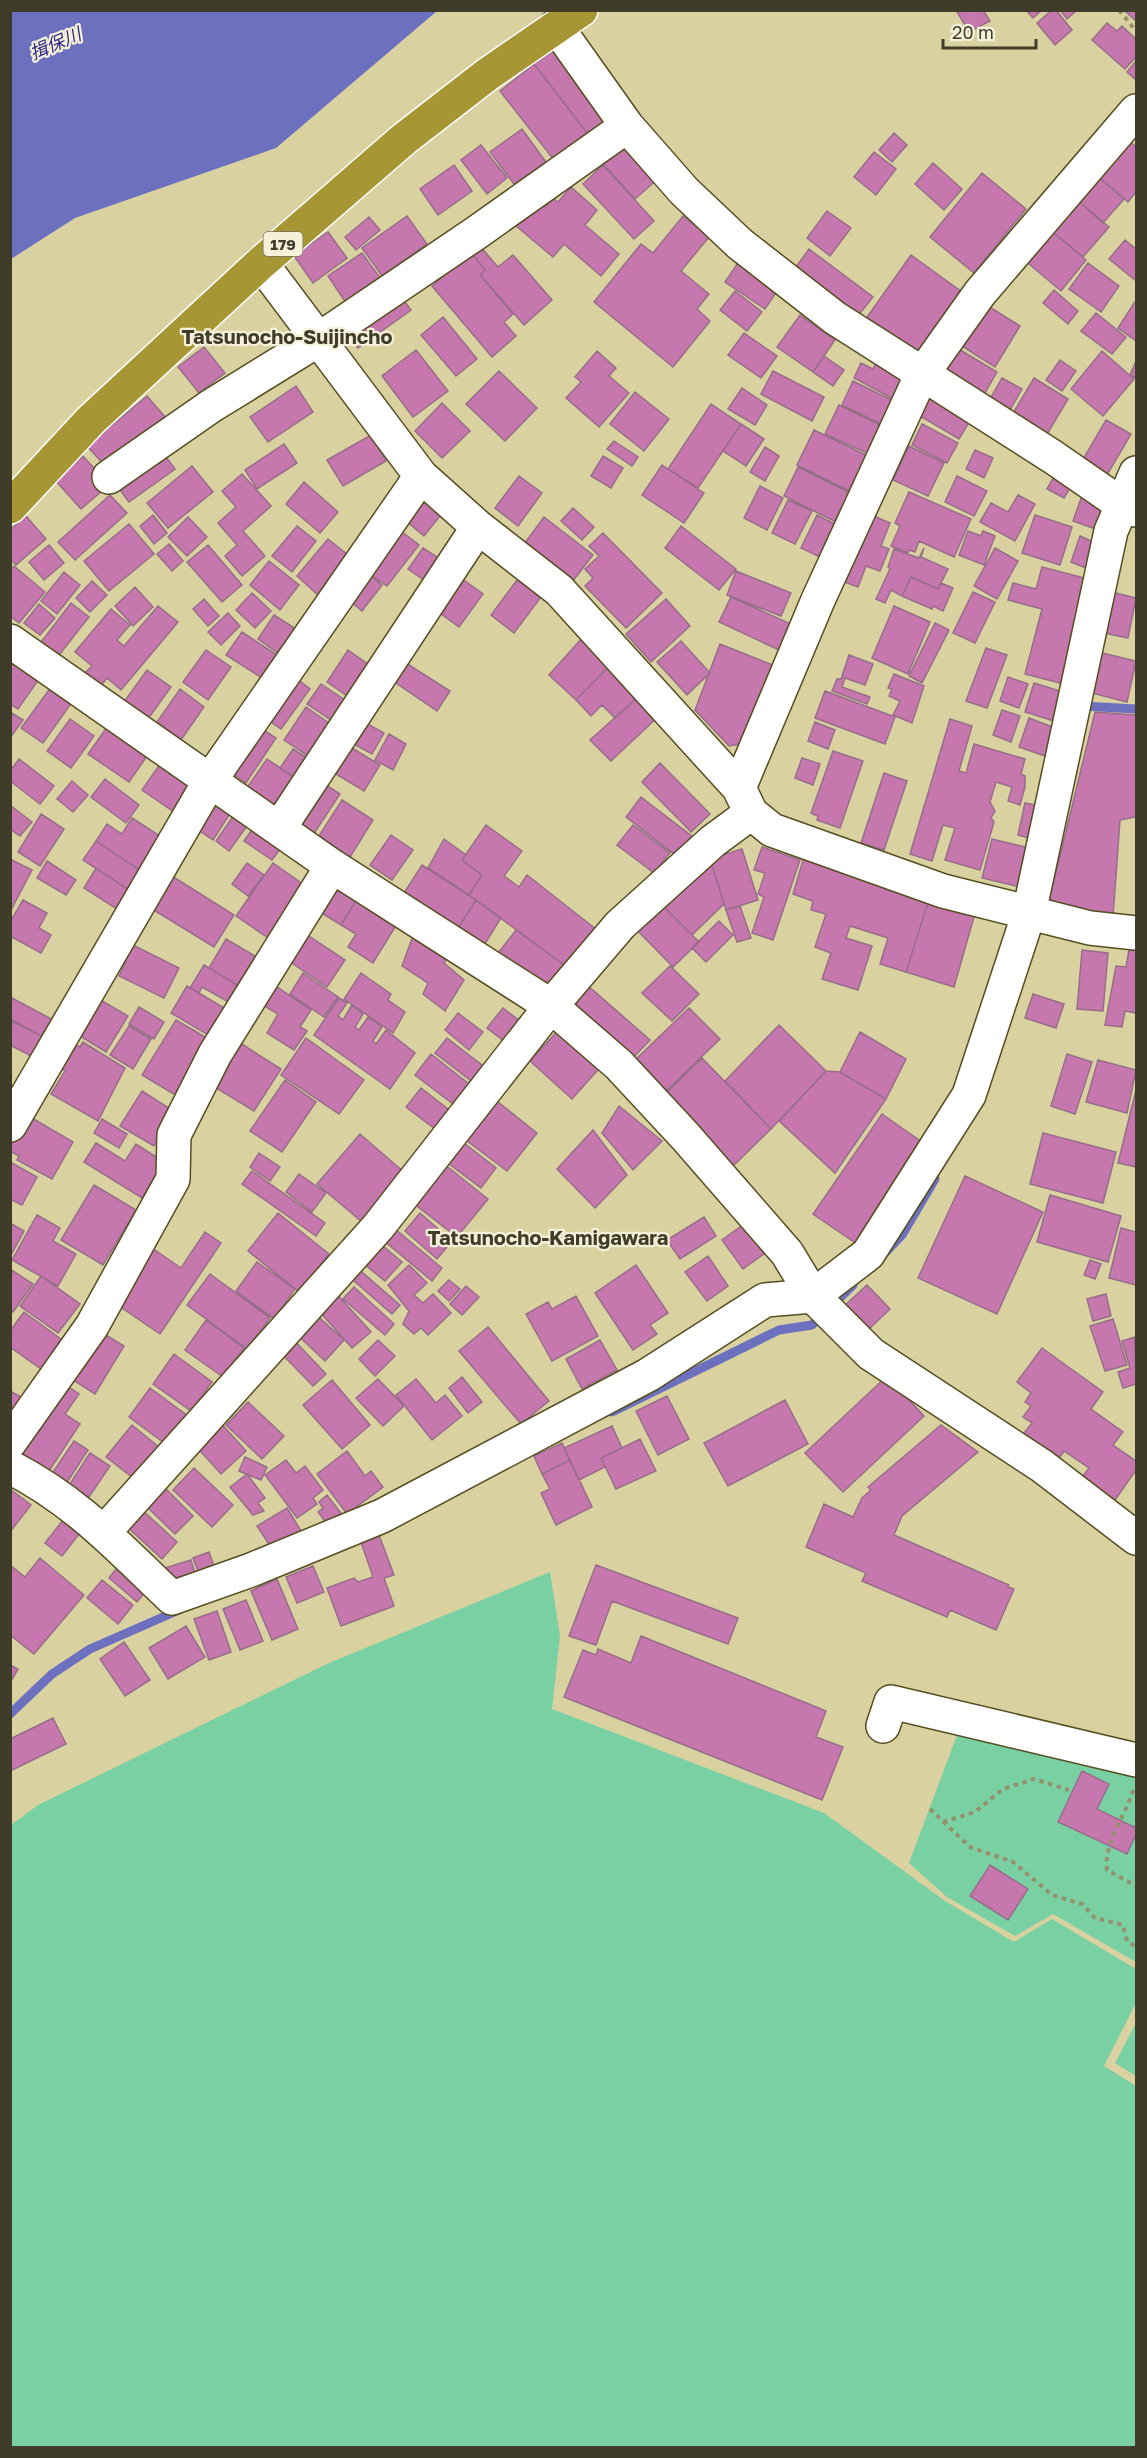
<svg xmlns="http://www.w3.org/2000/svg" width="1147" height="2458" viewBox="0 0 1147 2458" font-family="'Golos Text','Noto Sans JP',sans-serif">
<rect width="100%" height="100%" fill="#d9d1a0"/>
<path fill="#78d0a3" d="M550,1572L560,1636L552,1709L824,1813L945,1901L1014,1942L1052,1919L1136,1969V2003L1104,2066L1136,2086V2447H11V1825L38,1805L329,1663Z
M962,1722L1136,1774V1962L1053,1914L1015,1936L947,1897L909,1863Z
M1136,2023V2076L1115,2063Z"/>
<path fill="#6c70bf" d="M11,10H437V11L276,148L75,218L11,259Z"/>
<g fill="none" stroke-linecap="round" stroke-linejoin="round">
<path stroke="#6c70bf" stroke-width="9" d="M1082,706L1136,709
M886,1252L902,1235L935,1179
M612,1412L779,1330L812,1325L853,1285
M10,1714L52,1674L90,1649L179,1610"/>
</g>
<path fill="#c677ad" stroke="#976e89" stroke-width="1.5" d="M956,10H983L990,21L969,32Z
M1026,10H1042L1033,18Z
M1052,10H1056L1072,30L1055,45L1037,23Z
M1060,10H1077L1067,19Z
M1128,10H1136V21L1126,12Z
M1107,23L1117,31L1122,26L1136,39V57L1125,69L1092,40Z
M562,45L615,112L588,134L534,64Z
M1136,61V80L1127,72Z
M534,64L588,134L554,160L500,91Z
M522,129L546,162L514,184L490,152Z
M894,133L907,145L892,162L879,150Z
M1125,137L1136,147V192L1128,202L1094,173Z
M627,139L661,176L635,199L601,162Z
M481,145L507,178L487,194L461,160Z
M874,152L896,169L876,195L854,177Z
M933,163L962,189L944,210L915,184Z
M454,165L472,191L438,215L420,189Z
M603,165L654,221L634,239L583,184Z
M982,173L1026,209L974,273L930,237Z
M1094,173L1124,199L1103,223L1074,197Z
M571,187L597,210L585,225L619,254L601,276L564,244L553,257L516,226L538,199L546,206L553,198L558,202Z
M1074,197L1109,227L1083,257L1048,228Z
M827,211L851,228L830,256L807,238Z
M407,216L427,244L382,276L362,248Z
M683,216L709,237L681,271L709,294L697,309L710,321L673,367L594,302L641,244L653,253Z
M369,217L380,230L356,250L345,237Z
M1048,228L1086,260L1061,291L1022,258Z
M328,232L347,258L313,283L294,256Z
M1125,240L1136,249V281L1109,259Z
M479,245L498,267L513,255L552,300L524,325L480,275L485,270L471,252Z
M809,249L873,297L854,321L791,274Z
M471,252L485,270L480,275L513,314L504,322L516,336L492,357L432,286Z
M362,253L381,279L346,303L328,276Z
M911,255L962,292L912,363L860,327Z
M742,257L782,284L765,309L725,282Z
M1088,263L1119,286L1101,312L1069,289Z
M1054,290L1078,311L1068,324L1043,303Z
M397,291L411,310L358,348L344,329Z
M735,291L762,312L747,331L720,310Z
M1136,300V341L1118,328Z
M980,301L1020,326L995,367L954,341Z
M1096,313L1126,337L1112,354L1081,331Z
M800,315L835,340L813,372L777,347Z
M443,317L477,359L456,376L421,335Z
M744,333L777,356L761,378L728,355Z
M204,347L225,373L199,393L178,367Z
M957,348L997,372L982,398L942,375Z
M416,350L448,391L413,417L382,376Z
M597,351L616,368L609,376L629,393L599,427L566,398L581,382L575,377Z
M1102,351L1134,379L1103,416L1071,389Z
M824,356L844,370L833,386L813,372Z
M879,358L913,375L899,402L854,378L861,363L873,369Z
M1060,360L1076,371L1062,391L1046,380Z
M1136,361V378L1130,375Z
M499,371L537,408L505,441L466,404Z
M773,371L824,397L812,421L761,394Z
M1002,378L1022,389L1010,410L990,399Z
M1034,378L1068,399L1046,436L1012,415Z
M853,381L894,401L883,425L842,405Z
M296,386L313,412L268,442L250,417Z
M742,388L767,405L755,425L728,409Z
M929,389L974,414L959,439L915,413Z
M635,392L669,419L644,451L610,424Z
M147,396L166,418L107,468L87,446Z
M442,403L470,431L442,458L415,431Z
M711,404L741,424L698,488L668,469Z
M839,405L884,427L871,455L825,434Z
M1106,420L1131,434L1107,475L1082,461Z
M741,424L764,439L746,466L723,451Z
M922,424L958,443L947,463L912,445Z
M814,430L870,457L853,493L797,465Z
M371,435L386,461L343,486L327,460Z
M614,441L638,457L632,466L607,449Z
M284,444L297,463L257,489L245,470Z
M158,446L175,469L129,502L112,479Z
M909,446L944,463L928,496L893,480Z
M765,447L779,456L765,481L750,472Z
M975,450L993,458L984,478L966,469Z
M83,456L109,485L81,509L55,480Z
M603,456L623,468L611,488L591,476Z
M662,465L704,493L684,523L642,495Z
M192,466L213,492L168,528L147,503Z
M1060,466L1077,476L1064,498L1047,489Z
M798,467L850,493L836,522L784,496Z
M242,474L271,506L243,531L265,556L242,576L225,556L237,545L218,523L236,507L222,491Z
M519,476L542,493L518,526L495,508Z
M957,476L987,491L974,516L945,502Z
M304,482L338,512L320,533L286,504Z
M760,486L783,498L767,530L744,518Z
M1084,490L1112,501L1101,531L1073,521Z
M909,492L971,519L954,557L919,541L915,552L909,550L908,553L891,546L900,526L895,523Z
M420,493L443,512L424,536L401,517Z
M110,495L127,513L75,560L58,542Z
M1018,495L1035,504L1015,541L980,522L991,503L1008,512Z
M788,500L812,511L795,544L772,533Z
M573,508L594,527L582,540L561,521Z
M869,514L890,523L881,546L889,549L880,571L866,566L858,587L842,581Z
M153,515L167,533L154,544L140,526Z
M817,515L841,527L824,559L801,548Z
M1035,515L1072,527L1060,565L1022,553Z
M26,516L46,539L16,565L10,559V530Z
M188,517L207,537L187,556L168,537Z
M544,517L593,555L573,581L524,544Z
M129,524L154,554L109,591L84,561Z
M297,526L316,541L292,572L272,556Z
M681,526L736,569L719,590L665,548Z
M397,528L419,545L387,586L366,572Z
M968,531L981,536L983,531L995,536L984,565L959,555Z
M603,533L662,593L626,628L585,586L593,578L585,569L599,556L589,546Z
M1080,536L1100,545L1091,570L1071,562Z
M328,539L352,558L320,597L297,576Z
M169,544L183,561L172,571L157,554Z
M49,545L64,563L44,580L29,562Z
M208,545L242,585L222,602L187,562Z
M423,548L446,563L431,585L408,569Z
M924,548L921,557L948,569L938,589L911,577L902,596L891,590L885,603L876,599L890,569L888,567L894,549L919,558Z
M995,548L1018,561L997,599L974,586Z
M269,561L299,585L280,610L250,585Z
M14,566L45,592L19,623L10,616V570Z
M1042,567L1092,580L1064,684L1025,674L1042,609L1008,600L1013,583L1036,589Z
M736,571L791,593L781,616L727,595Z
M64,572L80,585L57,614L41,601Z
M366,572L382,585L362,611L346,598Z
M454,573L483,594L459,627L429,605Z
M520,576L544,593L514,633L491,615Z
M911,577L938,589L941,583L953,588L943,611L933,606L932,609L902,596Z
M92,581L107,595L90,612L76,598Z
M135,587L153,607L133,626L115,606Z
M973,592L995,602L975,643L953,633Z
M1112,592L1136,598L1128,638L1104,633Z
M252,593L271,611L255,628L236,610Z
M731,597L791,624L779,650L719,622Z
M204,599L219,616L208,626L193,609Z
M666,599L690,626L651,662L626,634Z
M71,603L89,617L56,659L39,645Z
M39,604L55,618L40,635L24,623Z
M158,606L178,622L121,690L107,678L101,686L85,673L92,666L75,652L111,609L130,625L117,640L124,646Z
M894,606L930,622L908,674L872,658Z
M228,613L240,626L221,645L208,632Z
M274,615L299,631L282,656L258,639Z
M935,623L949,630L922,683L909,676Z
M242,632L280,657L265,680L226,655Z
M583,637L612,663L576,700L549,675Z
M681,641L710,673L687,695L657,662Z
M720,644L775,666L746,743L729,746L695,710Z
M986,648L1007,655L987,708L966,701Z
M206,650L231,667L208,700L183,682Z
M348,650L375,669L353,700L327,682Z
M1098,652L1136,661L1127,702L1088,692Z
M849,655L873,664L865,685L845,678L842,687L870,697L867,704L832,691L837,679H841Z
M398,658L450,691L437,711L390,679Z
M16,659L41,676L18,709L10,704V667Z
M612,663L640,695L615,718L602,705L591,716L576,700Z
M147,670L171,687L148,719L124,702Z
M291,674L310,689L281,729L261,715Z
M894,674L924,686L912,723L893,715L900,701L889,696L892,689L888,688Z
M1008,677L1028,684L1019,708L1000,701Z
M54,683L75,698L43,743L21,728Z
M1034,683L1063,692L1054,721L1025,712Z
M321,684L351,704L337,724L307,704Z
M180,689L204,707L181,740L157,722Z
M825,691L895,717L885,744L815,718Z
M640,695L659,716L611,761L590,740Z
M306,707L336,728L314,760L284,740Z
M1002,710L1020,716L1011,742L993,735Z
M10,712L23,720L10,738Z
M1095,712L1136,715V817L1120,820L1113,916L1048,905Z
M355,717L384,733L372,754L343,738Z
M1029,718L1055,728L1045,756L1019,747Z
M70,719L94,736L71,768L47,751Z
M950,719L972,726L959,771L966,773L974,744L1025,759L1021,774L1025,776V787L1020,805L1008,801L1012,787L996,782L990,802L995,811L991,818L994,822L980,870L945,860L955,828L943,825L932,861L910,854Z
M112,720L152,749L129,782L88,754Z
M815,722L835,730L828,749L808,741Z
M254,724L276,738L246,783L225,768Z
M389,734L406,744L393,770L375,760Z
M342,742L380,765L364,791L326,768Z
M293,749L315,763L301,782L280,768Z
M833,751L863,761L840,828L817,820L818,816L811,813Z
M165,757L200,781L177,814L142,790Z
M802,758L820,764L813,785L795,778Z
M19,759L54,786L40,804L10,781V771Z
M267,759L301,782L280,813L246,789Z
M660,763L710,814L691,832L642,782Z
M884,773L907,781L884,850L861,843Z
M105,779L139,805L126,823L91,797Z
M317,779L340,794L313,835L291,821Z
M72,781L88,795L73,812L57,799Z
M214,792L235,806L213,840L191,825Z
M641,797L693,837L678,857L626,817Z
M342,800L373,820L347,862L315,842Z
M1025,803L1040,806L1033,839L1018,835Z
M10,805L32,822L20,836L10,829Z
M238,809L252,819L229,851L216,841Z
M41,814L64,829L40,866L18,852Z
M132,818L166,840L144,873L96,841L107,824L122,834Z
M258,821L287,840L272,860L244,841Z
M486,825L522,851L504,876L519,887L527,875L601,933L571,970L469,895L482,875L462,860Z
M633,825L670,853L654,873L617,845Z
M391,835L413,850L392,880L370,865Z
M444,839L466,855L462,860L482,875L469,895L428,868Z
M992,839L1033,849L1024,888L982,878Z
M96,841L144,873L132,892L83,860Z
M762,847L800,860L773,940L752,933L764,897L758,894L765,873L754,870Z
M742,849L758,900L726,910L710,859Z
M804,857L930,896L906,972L880,964L888,938L850,926L846,938L872,946L858,990L822,979L831,953L815,947L826,914L811,910L813,901L793,894Z
M10,859L32,870L11,910L10,909Z
M710,859L724,904L692,935L658,901Z
M47,861L76,880L66,895L37,878Z
M247,863L264,875L248,896L232,884Z
M273,863L310,889L274,942L236,916Z
M422,865L476,900L457,930L404,893Z
M96,868L132,892L120,911L84,888Z
M167,873L234,915L214,947L147,906Z
M335,878L360,894L341,925L315,909Z
M360,894L400,919L373,963L348,947L356,934L341,925Z
M930,896L976,910L954,987L906,972Z
M23,900L47,913L39,928L51,935L41,953L10,936V922Z
M476,900L501,918L483,947L457,930Z
M658,901L699,942L673,967L633,926Z
M740,906L751,938L737,942L726,910Z
M719,921L733,935L706,962L692,948Z
M417,925L452,950L444,963L464,980L445,1011L423,994L428,983L402,966Z
M516,930L571,970L553,995L496,956Z
M303,932L345,960L327,987L286,959Z
M226,939L265,962L247,991L209,968Z
M127,942L179,968L164,998L119,976L126,962L118,959Z
M1130,944L1136,946V1013L1125,1011L1122,1027L1105,1025L1116,966L1126,967Z
M1082,950L1108,953L1103,1011L1077,1009Z
M204,965L242,988L232,1004L202,987L199,993L190,988Z
M670,966L699,994L672,1021L642,993Z
M303,973L338,997L324,1017L290,994Z
M361,973L391,994L388,1000L405,1012L393,1033L344,999Z
M270,982L311,1010L300,1027L307,1031L294,1050L267,1033L278,1014L258,1002Z
M586,984L650,1040L629,1062L568,1007Z
M187,986L231,1012L215,1039L171,1013Z
M1033,994L1064,1004L1056,1028L1025,1018Z
M10,997L57,1022L47,1039L10,1020Z
M97,998L128,1016L106,1052L75,1033Z
M339,998L347,1003L338,1016L343,1020L352,1005L363,1014L355,1027L359,1030L368,1017L382,1027L373,1041L376,1044L386,1030L415,1053L390,1089L314,1035Z
M139,1007L164,1022L154,1039L129,1024Z
M503,1008L529,1028L513,1048L487,1028Z
M689,1008L720,1039L661,1096L631,1064Z
M458,1013L483,1032L469,1050L445,1030Z
M12,1020L47,1039L37,1059L10,1045Z
M176,1020L212,1041L177,1096L142,1075Z
M563,1025L605,1062L572,1099L530,1061Z
M779,1025L826,1071L771,1129L725,1081Z
M129,1026L151,1039L133,1069L110,1055Z
M860,1032L906,1059L886,1099L840,1072Z
M306,1038L364,1080L339,1114L281,1075Z
M447,1038L487,1069L475,1084L435,1053Z
M234,1039L281,1069L254,1111L208,1083Z
M69,1041L80,1047L83,1042L125,1068L98,1121L51,1094L65,1071L55,1065Z
M431,1054L473,1087L457,1107L415,1075Z
M1067,1054L1092,1062L1075,1114L1051,1106Z
M702,1058L771,1129L731,1168L662,1097Z
M1098,1060L1136,1070L1127,1113L1086,1102Z
M826,1071L840,1072L886,1099L835,1173L779,1121Z
M285,1080L316,1102L282,1152L250,1131Z
M421,1088L453,1113L439,1132L406,1107Z
M1136,1090V1167L1118,1163Z
M142,1091L175,1112L154,1146L120,1126Z
M493,1098L537,1133L507,1171L462,1137Z
M619,1106L662,1141L633,1170L602,1133Z
M25,1114L73,1142L52,1179L17,1160L19,1156L10,1151V1141Z
M882,1114L929,1147L860,1246L813,1214Z
M102,1119L127,1134L119,1148L94,1133Z
M593,1130L627,1175L595,1208L557,1169Z
M1043,1133L1116,1152L1103,1203L1030,1184Z
M360,1134L405,1173L362,1222L317,1184Z
M460,1140L496,1168L481,1188L444,1160Z
M96,1143L125,1161L136,1144L164,1162L142,1198L84,1162Z
M259,1153L280,1167L270,1181L250,1167Z
M10,1162L37,1177L22,1205L10,1199Z
M444,1164L488,1199L457,1237L413,1203Z
M252,1171L325,1223L316,1236L242,1184Z
M299,1174L326,1193L312,1212L286,1192Z
M965,1176L1043,1212L997,1314L918,1278Z
M94,1185L136,1210L103,1265L61,1240Z
M1050,1195L1121,1216L1108,1262L1037,1242Z
M278,1213L329,1254L299,1292L248,1251Z
M420,1213L452,1241L437,1259L405,1231Z
M37,1215L60,1228L53,1241L76,1254L58,1286L12,1260Z
M704,1217L716,1236L680,1259L667,1240Z
M747,1222L768,1251L743,1269L722,1240Z
M10,1223L24,1231L10,1257Z
M394,1228L442,1268L432,1281L383,1240Z
M1121,1228L1136,1232V1285L1109,1278Z
M205,1232L221,1243L160,1334L115,1303L152,1248L181,1268Z
M376,1240L402,1262L385,1281L359,1260Z
M708,1256L728,1286L707,1301L685,1272Z
M1090,1260L1101,1264L1095,1279L1084,1275Z
M257,1262L295,1289L274,1319L236,1291Z
M409,1265L427,1283L414,1295L423,1303L433,1294L451,1313L428,1335L421,1328L414,1334L403,1324L409,1311L388,1285Z
M636,1265L668,1313L650,1325L657,1334L633,1350L595,1293Z
M355,1266L400,1305L392,1314L347,1275Z
M10,1269L33,1284L13,1312L10,1310Z
M210,1274L270,1318L247,1349L187,1305Z
M41,1276L80,1304L58,1333L20,1306Z
M449,1280L460,1289L449,1301L438,1291Z
M867,1285L890,1309L866,1332L843,1307Z
M466,1286L479,1297L462,1315L450,1304Z
M354,1287L394,1324L385,1335L343,1299Z
M336,1293L371,1332L352,1348L318,1310Z
M1106,1294L1111,1316L1093,1321L1087,1299Z
M576,1296L598,1336L552,1361L526,1314L548,1302L552,1309Z
M311,1310L344,1340L325,1361L292,1330Z
M24,1312L62,1340L41,1369L10,1347V1331Z
M1113,1319L1127,1365L1105,1371L1090,1326Z
M206,1320L244,1348L223,1377L185,1350Z
M488,1327L549,1401L521,1424L459,1351Z
M96,1329L124,1346L95,1394L67,1376Z
M290,1336L326,1374L313,1386L277,1349Z
M1135,1337L1136,1384L1123,1388L1118,1372L1130,1368L1122,1341Z
M378,1340L395,1356L375,1376L359,1359Z
M600,1340L617,1370L582,1389L566,1359Z
M1042,1348L1103,1392L1091,1409L1123,1432L1113,1445L1136,1461V1470L1113,1503L1080,1480L1089,1468L1064,1451L1055,1464L1020,1438L1032,1423L1023,1417L1031,1406L1025,1402L1031,1393L1017,1382Z
M174,1354L212,1382L191,1411L153,1384Z
M887,1376L924,1416L843,1492L805,1453Z
M462,1377L482,1402L468,1413L449,1388Z
M378,1379L404,1406L383,1426L356,1398Z
M416,1379L436,1403L445,1395L462,1416L432,1440L396,1395Z
M332,1380L370,1425L342,1449L303,1405Z
M63,1383L79,1394L65,1414L80,1424L49,1471L18,1451Z
M150,1388L188,1416L167,1445L129,1417Z
M10,1391L23,1398L10,1421Z
M667,1396L689,1439L658,1455L636,1411Z
M785,1400L808,1444L728,1486L704,1443Z
M248,1402L284,1436L262,1459L226,1425Z
M218,1420L246,1451L221,1474L193,1443Z
M132,1425L159,1447L133,1478L106,1457Z
M941,1425L978,1452L902,1516L894,1535L1009,1585L1008,1587L1014,1589L996,1630L950,1610L947,1617L862,1581L866,1573L806,1547L824,1504L853,1517L862,1498L871,1490L868,1487Z
M612,1426L622,1448L601,1458L605,1467L579,1480L564,1448Z
M640,1439L656,1471L616,1489L601,1458Z
M74,1441L88,1450L66,1484L51,1475Z
M562,1443L570,1460L542,1474L534,1456Z
M347,1451L365,1476L371,1471L383,1487L347,1514L317,1474Z
M90,1453L110,1466L85,1503L66,1490Z
M245,1457L267,1467L261,1480L239,1471Z
M286,1460L296,1473L305,1466L323,1490L313,1498L317,1504L297,1518L265,1475Z
M570,1460L592,1507L556,1525L541,1493L550,1489L542,1474Z
M194,1468L233,1505L212,1527L173,1490Z
M247,1474L265,1498L258,1503L264,1511L253,1515L230,1487Z
M164,1487L193,1516L175,1534L145,1505Z
M10,1489L31,1505L10,1532Z
M327,1495L341,1513L327,1524L318,1512L323,1508L319,1502Z
M140,1508L177,1542L162,1559L125,1525Z
M287,1508L303,1534L274,1552L257,1526Z
M63,1520L80,1533L62,1556L45,1543Z
M379,1535L394,1575L384,1578L394,1606L341,1626L327,1588L354,1578L358,1582L373,1577L361,1542Z
M209,1552L215,1569L199,1574L193,1558Z
M40,1558L84,1595L34,1654L10,1635V1565L25,1577Z
M191,1560L196,1576L171,1585L165,1568Z
M120,1564L148,1589L137,1602L109,1578Z
M596,1565L738,1618L728,1644L612,1601L596,1645L569,1636Z
M313,1566L324,1592L297,1603L286,1577Z
M277,1579L298,1629L272,1640L251,1591Z
M102,1580L133,1605L118,1624L87,1598Z
M246,1600L263,1641L240,1650L223,1609Z
M217,1611L231,1652L209,1660L194,1619Z
M186,1626L205,1657L168,1679L149,1648Z
M641,1636L826,1711L816,1737L843,1747L822,1800L564,1697L583,1650L596,1655L598,1649L631,1663Z
M124,1642L150,1680L125,1696L100,1659Z
M10,1665L18,1669L10,1683Z
M53,1718L66,1744L10,1771V1739Z
M1082,1771L1109,1784L1097,1809L1136,1828V1834L1127,1854L1058,1822Z
M990,1865L1028,1889L1008,1920L970,1896Z"/>
<g fill="none" stroke-linecap="round" stroke-linejoin="round">
<g stroke="#554e21" stroke-width="36">
<path id="minor" d="M556,26L627,126L684,191L740,244L835,318L1053,457L1121,504L1136,510
M261,263L421,476L478,527L559,590L739,788L751,813L772,830L943,891L1090,928L1136,933
M109,477L211,406L318,340L476,233L627,126
M10,641L332,866L551,1006L619,1065L685,1136L787,1253L813,1296L871,1354L1042,1466L1136,1538
M739,788L818,600L921,376L980,293L1136,111
M280,827L478,527
M10,1125L211,779L421,476
M10,1442L92,1326L173,1179L174,1135L215,1054L332,866
M10,1467C78,1502 118,1547 172,1598L251,1570L382,1516L648,1375L765,1300L813,1296L868,1254L969,1095L1029,913L1111,531L1136,473
M105,1531L378,1227L551,1006L620,925L713,841L751,813
M883,1726L891,1702L1136,1760"/>
</g>
<g stroke="#fff" stroke-width="36">
<path id="highway" d="M10,507L91,420L261,263L404,139L488,74L581,10"/>
</g>
<path stroke="#96906c" stroke-width="4" stroke-dasharray="4.5 4.5" stroke-linecap="butt" d="M1119,10L1136,31
M1133,1790C1126,1815 1103,1844 1107,1870L1136,1886
M930,1809L970,1847L1013,1862L1052,1895L1082,1904L1095,1918L1123,1925L1127,1941L1136,1947
M943,1822L975,1812L1003,1789L1034,1779L1069,1790"/>
<use href="#minor" stroke="#fff" stroke-width="33"/>
<use href="#highway" stroke="#a69634" stroke-width="33"/>
</g>
<g text-anchor="middle" dominant-baseline="central" stroke-width="4.5" stroke-linejoin="round" paint-order="stroke">
<rect fill="#f5f1d9" stroke="#76725e" stroke-width="1.5" x="263.5" y="232" width="39" height="24" rx="4.5"/>
<g font-size="15" font-weight="bold" fill="#3f3c29">
<text x="283" y="244">179</text>
</g>
<g font-size="18" font-style="italic" fill="#312886" stroke="#f5f1d9">
<text transform="translate(55 43) rotate(-23)">揖保川</text>
</g>
<g font-size="20" font-weight="bold" fill="#3f3c29" stroke="#f5f1d9">
<text x="287" y="336">Tatsunocho-Suijincho</text>
<text x="548" y="1237">Tatsunocho-Kamigawara</text>
</g>
</g>
<rect width="1147" height="2458" fill="none" stroke="#3f3c29" stroke-width="24"/>
<path d="M943 39v9h93v-9" fill="none" stroke="#3f3c29" stroke-width="3"/>
<text x="952" y="39" font-size="18" fill="#3f3c29" stroke="#f5f1d9" stroke-width="4.5" paint-order="stroke">20 m</text>
</svg>
